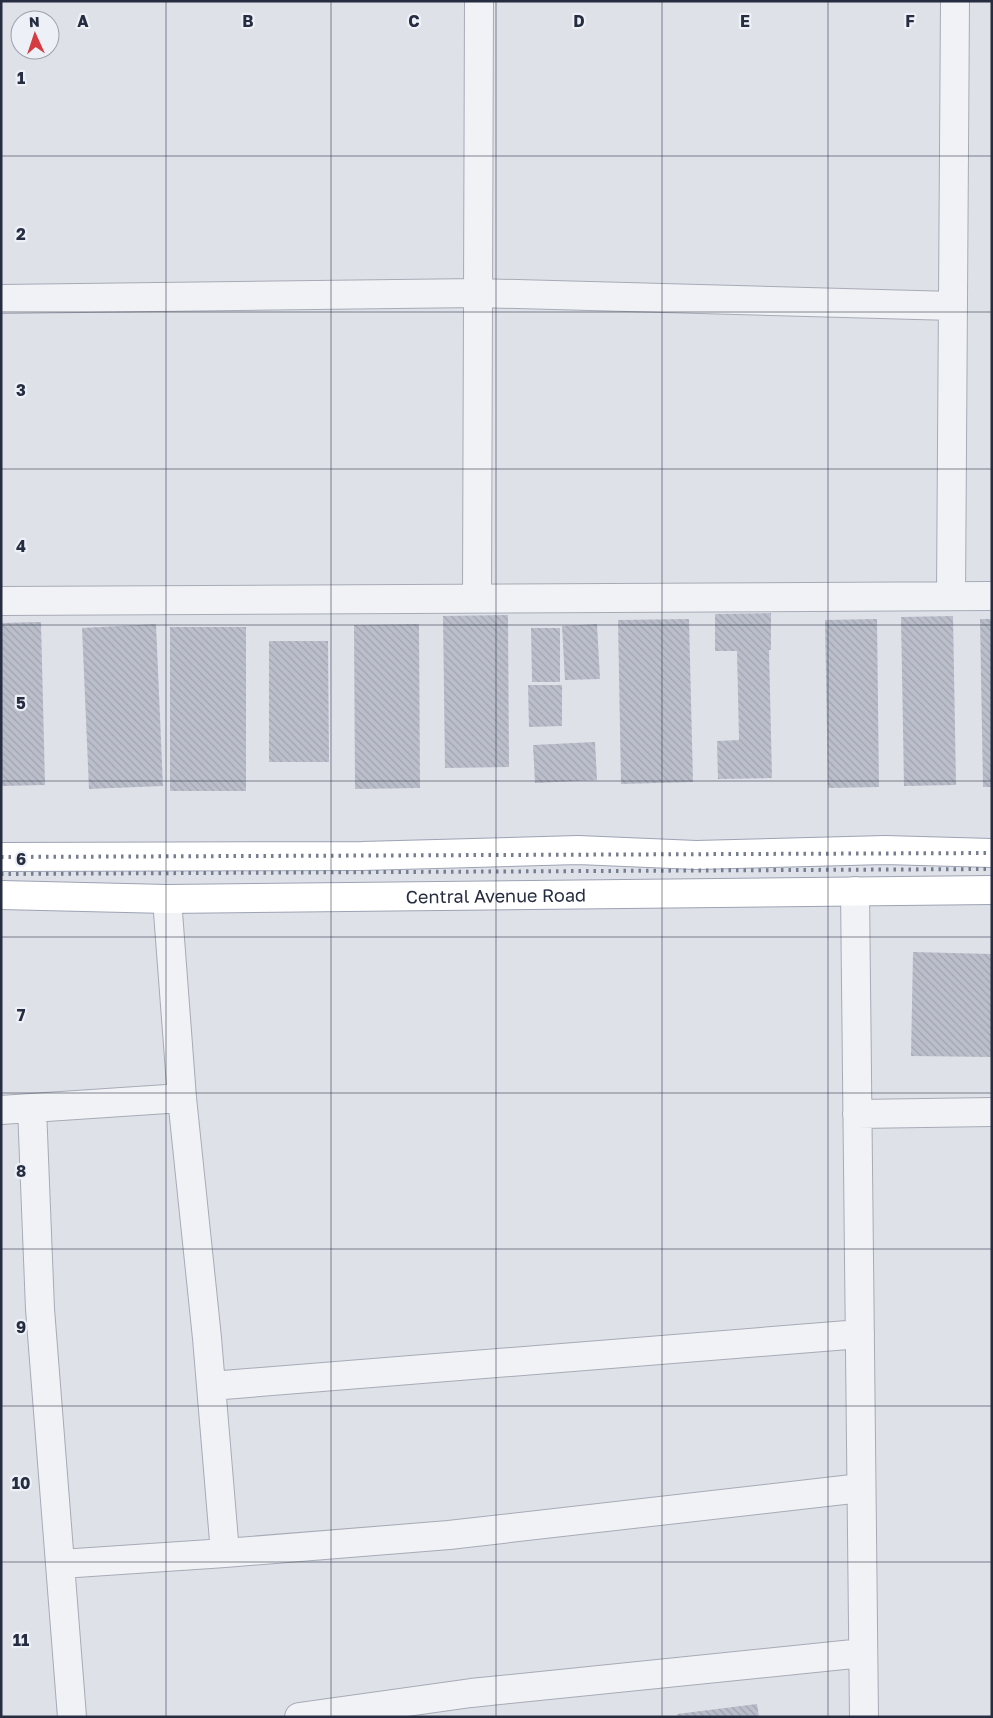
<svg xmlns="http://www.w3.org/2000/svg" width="993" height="1718" viewBox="0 0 993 1718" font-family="'Golos Text',sans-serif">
<defs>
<pattern id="building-back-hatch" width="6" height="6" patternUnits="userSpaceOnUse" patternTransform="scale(1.25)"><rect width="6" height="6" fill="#bbbfcb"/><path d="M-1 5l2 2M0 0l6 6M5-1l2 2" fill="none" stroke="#a1a4af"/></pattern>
</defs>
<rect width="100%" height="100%" fill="#dee1e8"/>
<path fill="url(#building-back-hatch)" d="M771,613V650H769L772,778L718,779L717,741L739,740L737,651H715V614Z
M508,615L509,767L445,768L443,616Z
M953,616L956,785L904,786L901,617Z
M689,619L693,782L621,784L618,620Z
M877,619L879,787L828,788L825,620Z
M980,619H992V787H983Z
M41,622L45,785L1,786V623Z
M156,624L163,786L89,789L82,628Z
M419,624L420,788L355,789L354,625Z
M597,624L600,679L565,680L562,626Z
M170,627H246V791H170Z
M531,628H560V682H532Z
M269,641H328L329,762H269Z
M528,685H562V726L529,727Z
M595,742L597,780L535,783L533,745Z
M913,952L992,954V1057L911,1056Z
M757,1704L759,1717H678L677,1714Z"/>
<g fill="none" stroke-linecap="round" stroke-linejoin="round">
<g stroke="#a7abb6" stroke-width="30">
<path id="minor" d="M1,299L477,293L953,306
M951,596L955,1
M477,598L479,1
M1,601L992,596
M855,891L864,1717
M167,899L182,1098L207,1338L225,1553
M32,1108L40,1309L72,1717
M1,1110L182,1098
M857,1114L992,1112
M211,1386L860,1334
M61,1564L225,1553L449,1535L861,1488
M299,1717L471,1693L863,1653"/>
</g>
<g stroke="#9da3b4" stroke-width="30">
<g id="major">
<path d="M1,857L362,856L578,850L696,855L885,850L992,853"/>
<path id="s1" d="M1,895L167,899L992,890"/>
</g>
</g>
<use href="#minor" stroke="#f1f2f6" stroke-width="28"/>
<use href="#major" stroke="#fff" stroke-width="28"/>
<path stroke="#777e92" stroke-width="4" stroke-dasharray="2.5 5" stroke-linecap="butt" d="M1,857L992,853
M1,874L992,869"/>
</g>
<path fill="none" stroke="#262d40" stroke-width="1" stroke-opacity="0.55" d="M166,1V1717M331,1V1717M496,1V1717M662,1V1717M828,1V1717M1,156H992M1,312H992M1,469H992M1,625H992M1,781H992M1,937H992M1,1093H992M1,1249H992M1,1406H992M1,1562H992"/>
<g text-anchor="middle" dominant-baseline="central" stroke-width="4.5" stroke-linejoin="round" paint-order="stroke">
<g font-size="18" fill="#262d40" stroke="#edf0f6">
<text stroke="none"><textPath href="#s1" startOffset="495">Central Avenue Road</textPath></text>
</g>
</g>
<g font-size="16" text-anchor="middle" font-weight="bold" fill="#262d40" stroke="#edf0f6" stroke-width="4.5" stroke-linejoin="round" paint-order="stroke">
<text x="83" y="27">A</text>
<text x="248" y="27">B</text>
<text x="414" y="27">C</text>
<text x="579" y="27">D</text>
<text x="745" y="27">E</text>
<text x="910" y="27">F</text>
<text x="21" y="84">1</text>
<text x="21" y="240">2</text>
<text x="21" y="396">3</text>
<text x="21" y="552">4</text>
<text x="21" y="709">5</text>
<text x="21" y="865">6</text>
<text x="21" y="1021">7</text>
<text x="21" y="1177">8</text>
<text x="21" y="1333">9</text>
<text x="21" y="1489">10</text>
<text x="21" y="1646">11</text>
</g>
<rect width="993" height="1718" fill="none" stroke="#262d40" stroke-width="5"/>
<g transform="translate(35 35) rotate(357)"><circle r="24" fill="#edf0f6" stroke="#9da2ad"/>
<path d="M0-4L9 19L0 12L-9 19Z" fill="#d43c42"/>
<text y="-8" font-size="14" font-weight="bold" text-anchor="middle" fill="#262d40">N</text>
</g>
</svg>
